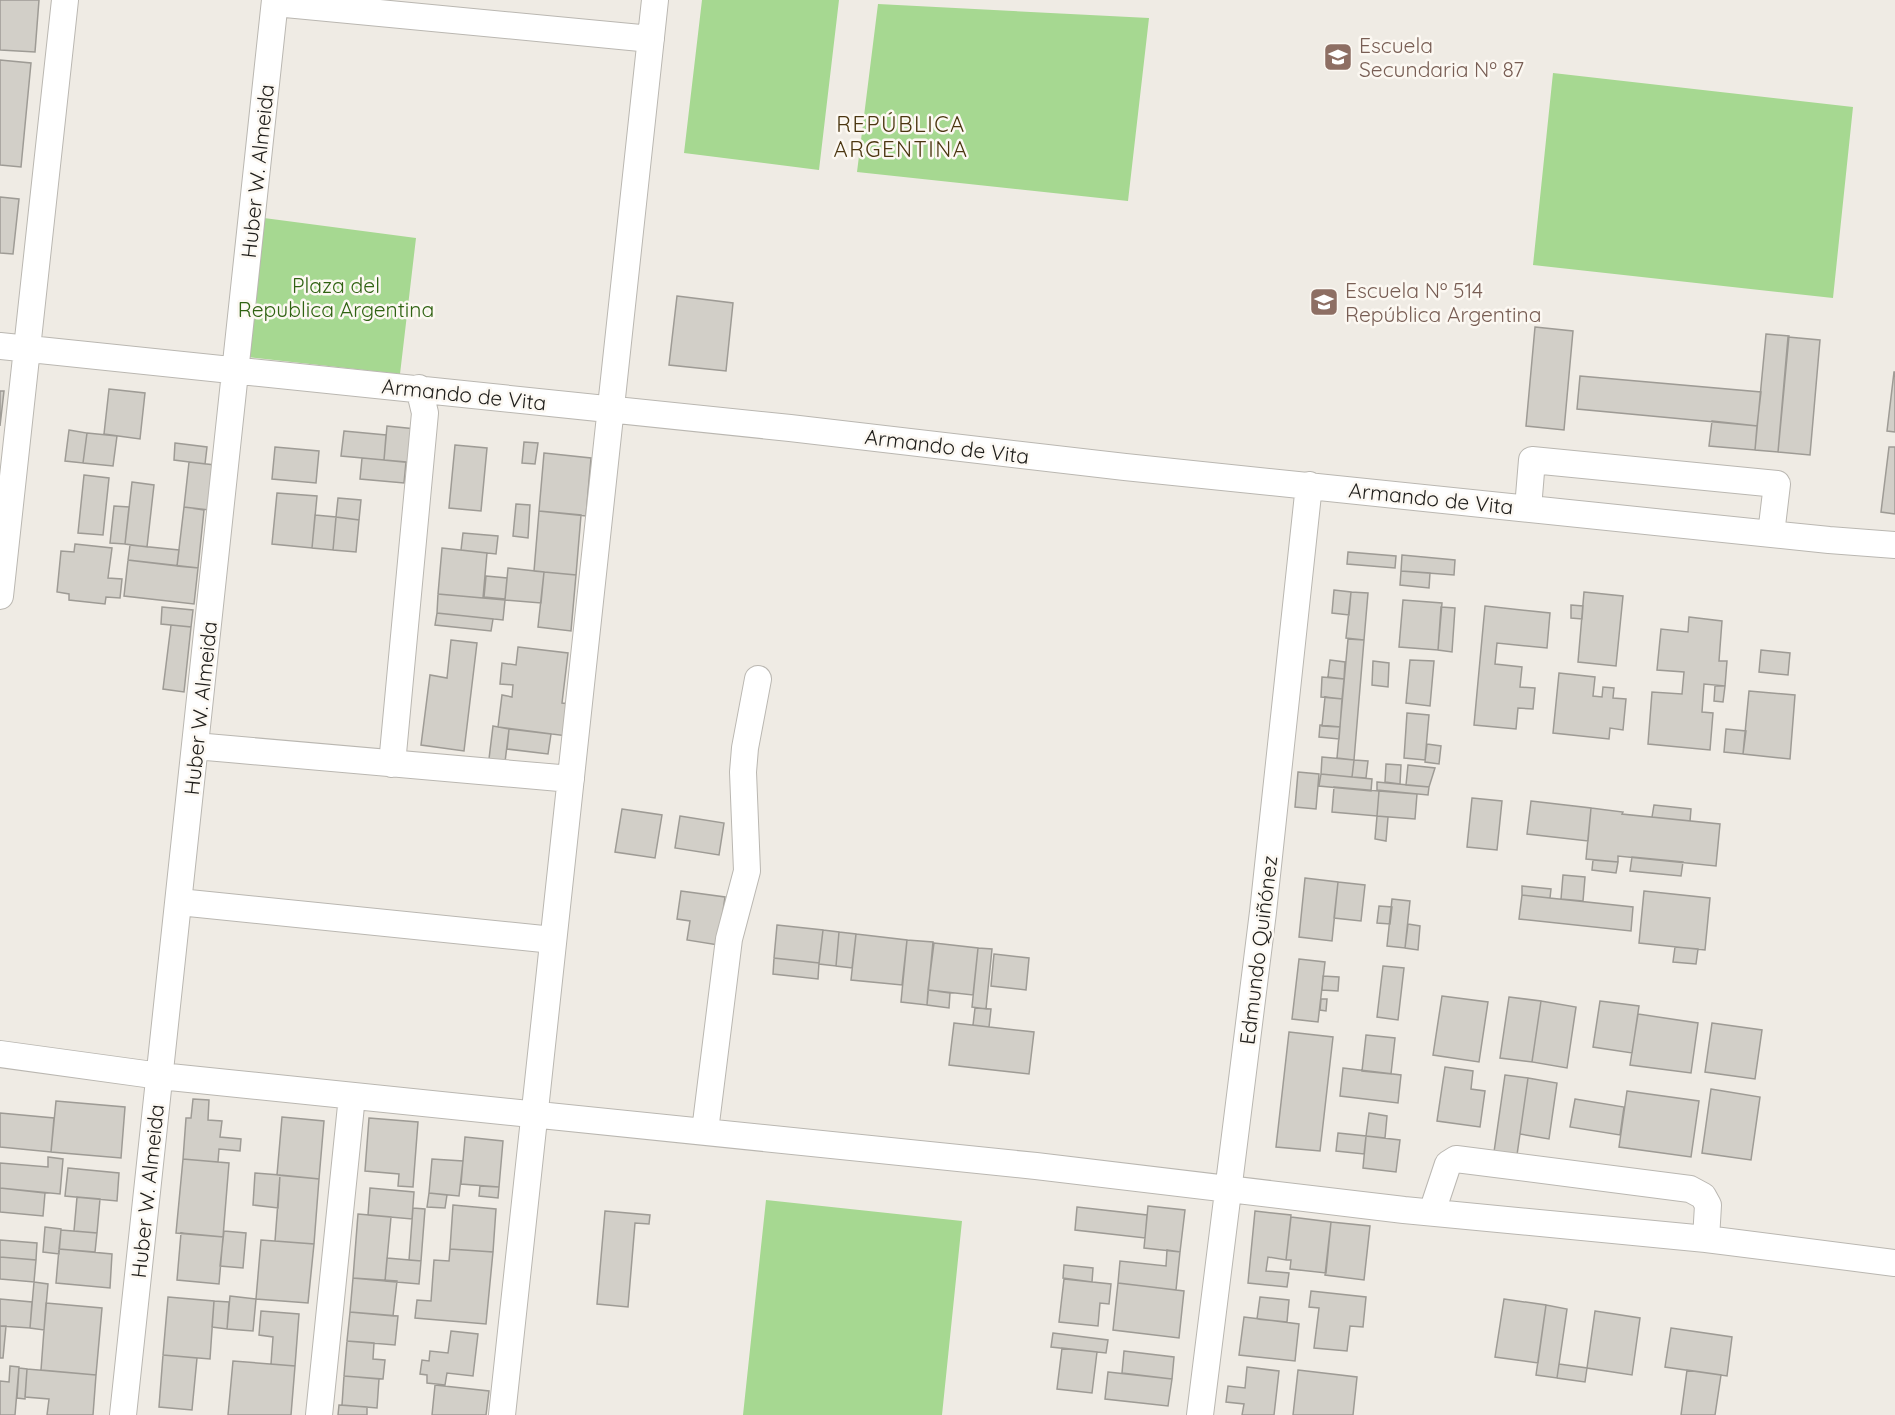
<svg xmlns="http://www.w3.org/2000/svg" width="1895" height="1415" viewBox="0 0 1895 1415" font-family="Quicksand,sans-serif">
<rect width="100%" height="100%" fill="#efebe4"/>
<path fill="#a6d891" d="M702,0H839L819,170L684,153Z
M878,4L1149,18L1128,201L857,172Z
M1553,73L1853,107L1833,298L1533,265Z
M264,218L416,238L400,374L248,357Z
M766,1200L962,1221L942,1415H743Z"/>
<path fill="#d2cfc8" stroke="#9e9b95" stroke-width="1.5" d="M0,0H39L35,52L0,50Z
M0,60L31,63L21,167L0,165Z
M0,197L19,199L13,254L0,253Z
M677,296L733,303L726,371L669,365Z
M1535,327L1573,331L1564,430L1526,426Z
M1766,334L1789,336L1778,452L1755,450Z
M1788,337L1820,340L1810,455L1778,452Z
M1894,372H1895V432L1887,431Z
M1580,376L1761,392L1757,426L1577,409Z
M109,389L145,393L140,439L104,434Z
M0,391H4L0,426Z
M1712,421L1757,426L1755,450L1709,446Z
M387,426L416,429L413,463L384,460Z
M69,430L87,433L83,463L65,461Z
M344,431L386,435L384,460L341,456Z
M87,433L117,436L113,466L83,463Z
M524,442L538,443L535,464L522,463Z
M175,443L207,447L205,464L174,460Z
M455,445L487,448L481,511L449,508Z
M275,447L319,451L316,483L272,479Z
M1889,447H1895V514L1881,512Z
M544,453L591,458L586,516L539,511Z
M362,458L406,462L404,483L360,479Z
M189,462L215,465L209,510L184,507Z
M84,475L109,478L103,535L78,533Z
M132,482L154,485L147,547L125,544Z
M277,493L317,496L312,548L272,544Z
M338,498L361,500L359,520L336,517Z
M516,504L530,505L528,538L513,536Z
M114,506L129,507L125,544L110,543Z
M184,507L204,510L198,568L177,566Z
M539,511L581,515L576,575L534,571Z
M315,515L336,517L333,550L312,548Z
M336,517L359,520L356,552L333,550Z
M463,533L498,536L496,554L461,550Z
M75,544L112,548L108,578L122,579L120,598L106,597L105,604L69,600V594L57,592L61,551L74,552Z
M130,545L179,550L177,566L128,560Z
M442,548L487,553L483,598L438,594Z
M1348,552L1396,556L1395,568L1347,564Z
M1402,555L1455,560L1454,575L1401,571Z
M128,560L198,568L194,604L124,596Z
M508,568L544,572L541,603L505,600Z
M1401,571L1430,573L1429,588L1400,585Z
M544,572L576,575L571,631L538,627Z
M486,576L507,578L505,599L484,597Z
M1334,590L1351,592L1349,615L1332,613Z
M1351,592L1368,593L1364,640L1346,638Z
M1584,592L1623,596L1616,666L1578,662Z
M438,594L505,600L503,620L437,613Z
M1403,600L1442,603L1438,650L1399,647Z
M1571,605L1583,606L1582,619L1571,618Z
M1485,606L1550,613L1547,648L1497,643L1495,664L1522,667L1520,687L1535,688L1533,709L1518,708L1516,729L1474,725Z
M162,607L193,610L191,627L161,624Z
M1441,607L1455,608L1452,652L1438,650Z
M437,613L493,619L491,631L435,625Z
M1689,617L1722,621L1719,661H1727L1725,686L1704,684L1702,712L1713,713L1710,750L1648,744L1652,692L1682,694L1684,672L1657,670L1661,629L1688,632Z
M171,625L191,627L184,692L163,689Z
M1348,639L1364,640L1354,760L1337,758Z
M451,640L477,643L464,751L421,745L430,675L447,678Z
M518,647L568,653L562,703L571,704L567,736L498,727L502,695L512,697L513,685L500,684L502,663L516,665Z
M1761,650L1790,653L1788,675L1759,672Z
M1330,660L1345,662L1344,679L1328,677Z
M1410,660L1434,661L1430,706L1406,703Z
M1373,661L1389,663L1388,687L1372,685Z
M1559,673L1595,677L1593,696L1602,697L1603,687L1614,688L1613,698L1626,699L1623,730L1610,728L1609,739L1553,733Z
M1322,677L1344,679L1342,699L1321,697Z
M1715,686H1725L1723,702L1714,701Z
M1749,691L1795,695L1790,759L1743,754Z
M1325,697L1342,699L1340,727L1322,726Z
M1407,713L1429,715L1425,760L1404,758Z
M1320,725L1340,727L1339,739L1319,737Z
M493,726L509,729L505,762L489,759Z
M509,729L551,734L548,754L507,749Z
M1726,729L1746,731L1743,754L1724,752Z
M1427,744L1441,746L1439,764L1425,762Z
M1322,757L1354,760L1352,777L1321,774Z
M1354,760L1368,761L1366,778L1352,777Z
M1386,764L1401,765L1400,784L1385,782Z
M1408,765L1435,768L1429,787L1406,785Z
M1298,772L1319,774L1316,809L1295,807Z
M1321,774L1372,779L1371,791L1319,786Z
M1377,782L1429,787L1428,795L1377,790Z
M1334,787L1379,791L1377,816L1332,812Z
M1379,791L1417,794L1415,819L1377,816Z
M1472,798L1502,801L1497,850L1467,847Z
M1531,801L1591,808L1588,841L1527,834Z
M1654,805L1691,809L1690,821L1652,817Z
M1591,808L1623,812L1622,814L1720,824L1716,866L1618,856V862L1586,859Z
M622,809L662,815L655,858L615,852Z
M680,816L724,823L719,855L675,848Z
M1377,816L1388,817L1386,841L1375,839Z
M1632,857L1683,862L1681,876L1630,871Z
M1593,860L1618,862L1616,873L1592,870Z
M1563,875L1585,877L1583,901L1561,899Z
M1305,878L1338,882L1332,941L1299,937Z
M1338,882L1365,885L1361,921L1334,918Z
M1522,886L1551,889L1550,898L1522,895Z
M681,891L725,897L718,945L687,940L690,921L677,919Z
M1644,891L1710,898L1705,950L1639,943Z
M1522,895L1633,907L1631,931L1519,919Z
M1392,899L1410,901L1405,948L1387,946Z
M1379,906L1392,907L1390,924L1377,923Z
M1408,924L1420,926L1418,950L1405,948Z
M777,925L823,930L819,963L774,958Z
M823,930L839,932L836,966L819,964Z
M839,932L856,934L852,968L836,966Z
M856,934L907,940L902,985L851,980Z
M907,940L933,942L927,1005L901,1002Z
M934,943L978,948L973,995L928,990Z
M1675,947L1698,949L1696,964L1673,962Z
M978,948L992,949L986,1009L972,1007Z
M994,954L1029,958L1026,990L991,986Z
M774,958L819,963L818,979L773,974Z
M1299,959L1325,962L1318,1022L1292,1019Z
M1383,966L1404,968L1398,1020L1377,1017Z
M1323,976L1339,977L1338,991L1322,990Z
M928,990L950,993L949,1008L927,1005Z
M1442,996L1488,1002L1479,1062L1433,1055Z
M1509,997L1541,1001L1532,1062L1500,1058Z
M1321,999H1327L1326,1011L1320,1010Z
M1541,1001L1576,1007L1567,1068L1532,1062Z
M1600,1001L1639,1006L1632,1053L1593,1047Z
M975,1008L991,1009L989,1027L973,1025Z
M1638,1014L1698,1023L1691,1073L1630,1065Z
M954,1023L1034,1032L1029,1074L949,1065Z
M1712,1023L1762,1030L1755,1079L1705,1072Z
M1289,1032L1333,1037L1320,1151L1276,1147Z
M1366,1035L1395,1038L1391,1074L1362,1071Z
M1445,1067L1473,1071L1471,1089L1485,1091L1480,1127L1437,1121Z
M1343,1068L1401,1075L1398,1103L1340,1096Z
M1505,1075L1528,1078L1517,1155L1494,1152Z
M1528,1078L1557,1083L1549,1139L1520,1134Z
M1711,1089L1760,1097L1751,1160L1702,1153Z
M1627,1091L1699,1101L1691,1157L1619,1147Z
M193,1099L209,1100L208,1120L222,1121L220,1137L241,1139L240,1151L219,1149L218,1162L183,1159L186,1118H191Z
M1575,1099L1624,1107L1620,1135L1570,1127Z
M56,1101L125,1107L121,1158L51,1152Z
M0,1113L54,1118L51,1152L0,1147Z
M1369,1113L1387,1116L1385,1138L1366,1136Z
M282,1117L324,1121L319,1179L277,1175Z
M369,1118L418,1122L413,1187L398,1186L399,1174L365,1171Z
M1338,1133L1366,1136L1364,1154L1336,1151Z
M1366,1136L1400,1140L1396,1172L1363,1168Z
M465,1137L503,1141L499,1187L461,1184Z
M48,1157L63,1159L60,1194L0,1188V1163L48,1167Z
M183,1159L229,1163L223,1237L176,1233Z
M432,1159L463,1161L459,1196L429,1193Z
M68,1168L119,1173L117,1201L65,1196Z
M255,1173L280,1175L278,1208L253,1205Z
M280,1175L319,1179L314,1244L275,1241Z
M480,1186L499,1187L498,1198L479,1196Z
M0,1188L45,1193L43,1216L0,1212Z
M370,1188L414,1192L412,1219L368,1215Z
M429,1193L447,1195L445,1208L427,1207Z
M77,1197L100,1199L97,1233L74,1231Z
M453,1205L496,1209L493,1252L450,1249Z
M1148,1206L1185,1210L1180,1252L1144,1248Z
M1077,1207L1147,1215L1145,1238L1075,1230Z
M413,1208L425,1209L421,1261L409,1260Z
M605,1211L650,1215L649,1224L635,1223L628,1307L597,1304Z
M1255,1211L1291,1215L1286,1260L1268,1257L1266,1271L1289,1273L1287,1287L1248,1283Z
M358,1214L391,1217L385,1281L353,1278Z
M1291,1217L1331,1222L1326,1273L1290,1269L1291,1260H1286Z
M1331,1222L1370,1226L1364,1280L1325,1275Z
M45,1227L61,1229L59,1254L43,1252Z
M61,1230L97,1233L95,1252L59,1249Z
M224,1231L246,1233L243,1268L220,1266Z
M181,1233L223,1237L219,1284L177,1280Z
M0,1240L37,1243L36,1260L0,1257Z
M261,1240L314,1244L308,1303L256,1299Z
M59,1249L112,1254L110,1288L56,1283Z
M450,1249L493,1252L486,1324L415,1318L417,1300L431,1301L434,1260L449,1261Z
M1167,1250L1180,1252L1176,1290L1118,1283L1120,1261L1166,1266Z
M0,1257L36,1260L34,1282L0,1279Z
M387,1258L421,1261L419,1284L385,1281Z
M1064,1265L1093,1268L1092,1282L1063,1278Z
M353,1278L397,1281L393,1316L350,1312Z
M1064,1279L1111,1284L1109,1304L1100,1303L1098,1326L1059,1322Z
M34,1282L48,1284L44,1330L30,1328Z
M1118,1283L1184,1291L1179,1338L1113,1330Z
M1311,1291L1366,1297L1363,1327L1350,1326L1347,1351L1314,1348L1319,1308L1309,1307Z
M230,1296L256,1299L253,1331L227,1329Z
M168,1297L214,1301L210,1359L163,1355Z
M1260,1297L1289,1300L1287,1322L1257,1319Z
M0,1299L32,1302L30,1328L0,1326Z
M1504,1299L1546,1305L1538,1363L1495,1357Z
M214,1301L229,1302L227,1329L212,1327Z
M46,1303L102,1308L96,1375L41,1370Z
M1546,1305L1567,1309L1557,1378L1536,1375Z
M261,1311L299,1314L295,1366L271,1364L273,1337L259,1335Z
M1595,1311L1640,1318L1632,1375L1587,1368Z
M350,1312L398,1316L395,1345L347,1341Z
M1244,1317L1299,1324L1295,1361L1239,1355Z
M0,1326H6L3,1358H0Z
M1671,1328L1732,1337L1727,1376L1665,1367Z
M451,1331L478,1334L473,1376L447,1373L445,1385L427,1383V1375L420,1374L422,1360L429,1361L430,1351L448,1353Z
M1053,1333L1108,1340L1106,1353L1051,1347Z
M347,1341L374,1343L373,1359L385,1360L383,1379L344,1376Z
M1062,1348L1097,1352L1092,1393L1057,1389Z
M1124,1351L1174,1357L1172,1379L1122,1373Z
M163,1355L197,1358L192,1410L159,1407Z
M233,1361L295,1366L291,1415H228Z
M1559,1364L1587,1368L1585,1382L1557,1378Z
M10,1366L19,1367L15,1415H0V1381L9,1382Z
M1247,1367L1279,1371L1274,1415H1242L1244,1404L1226,1402L1228,1386L1245,1388Z
M19,1368L27,1369L25,1399L17,1398Z
M27,1369L96,1375L93,1415H47L49,1399L25,1397Z
M1298,1370L1357,1377L1353,1415H1293Z
M1687,1370L1721,1375L1715,1415H1681Z
M1108,1372L1172,1379L1168,1406L1105,1399Z
M344,1376L379,1379L377,1408L342,1405Z
M435,1385L489,1391L486,1415H432Z
M339,1405L367,1407V1415H338Z"/>
<g fill="none" stroke-linecap="round" stroke-linejoin="round">
<g stroke="#bab7b1" stroke-width="28">
<path id="street" d="M275,3L651,39
M0,346L790,428L1125,467L1829,540L1895,545
M1528,508L1532,460L1777,484L1771,534
M0,596L65,0
M195,746L571,779
M392,764L425,413L419,388
M179,902L553,940
M0,1054L160,1076L1036,1166L1404,1210L1706,1239L1895,1263
M705,1131L729,939L747,871L743,772L745,748L758,679
M1432,1212L1448,1164L1456,1159L1690,1189L1703,1196L1708,1205L1706,1239
M123,1415L275,0
M319,1415L352,1096
M502,1415L655,0
M1200,1415L1263,912L1309,485"/>
</g>
<use href="#street" stroke="#fff" stroke-width="26"/>
</g>
<defs>
<g id="school-square" transform="scale(1.5)"><rect x="-9" y="-9" width="18" height="18" rx="4" fill="#8d6e63" stroke="#fcf8f2"/><path d="M0-5L7-2L0 1L-7-2ZM-4 1L0 2.5L4 1V4Q0 6-4 4Z" fill="#fff"/></g>
</defs>
<g fill-rule="evenodd">
<use href="#school-square" x="1338" y="57"/>
<use href="#school-square" x="1324" y="302"/>
</g>
<g text-anchor="middle" dominant-baseline="central" stroke-width="5" stroke-linejoin="round" paint-order="stroke">
<g font-size="21" fill="#785e54" stroke="#fcf8f2" text-anchor="start">
<text x="1359" y="45">Escuela<tspan x="1359" dy="24">Secundaria Nº 87</tspan></text>
<text x="1345" y="290">Escuela Nº 514<tspan x="1345" dy="24">República Argentina</tspan></text>
</g>
<g font-size="21" fill="#1d1c19" stroke="#fcf8f2">
<text transform="translate(257 171) rotate(-84)">Huber W. Almeida</text>
<text transform="translate(464 394) rotate(6)">Armando de Vita</text>
<text transform="translate(947 446) rotate(7)">Armando de Vita</text>
<text transform="translate(1431 498) rotate(6)">Armando de Vita</text>
<text transform="translate(200 708) rotate(-84)">Huber W. Almeida</text>
<text transform="translate(1258 950) rotate(-83)">Edmundo Quiñónez</text>
<text transform="translate(147 1191) rotate(-84)">Huber W. Almeida</text>
</g>
<g font-size="21" fill="#2f6212" stroke="#fcf8f2">
<text x="336" y="285">Plaza del<tspan x="336" dy="24">Republica Argentina</tspan></text>
</g>
<g font-size="22" letter-spacing="1.5" fill="#4b3610" stroke="#fcf8f2">
<text x="901" y="124">REPÚBLICA<tspan x="901" dy="25">ARGENTINA</tspan></text>
</g>
</g>
</svg>
